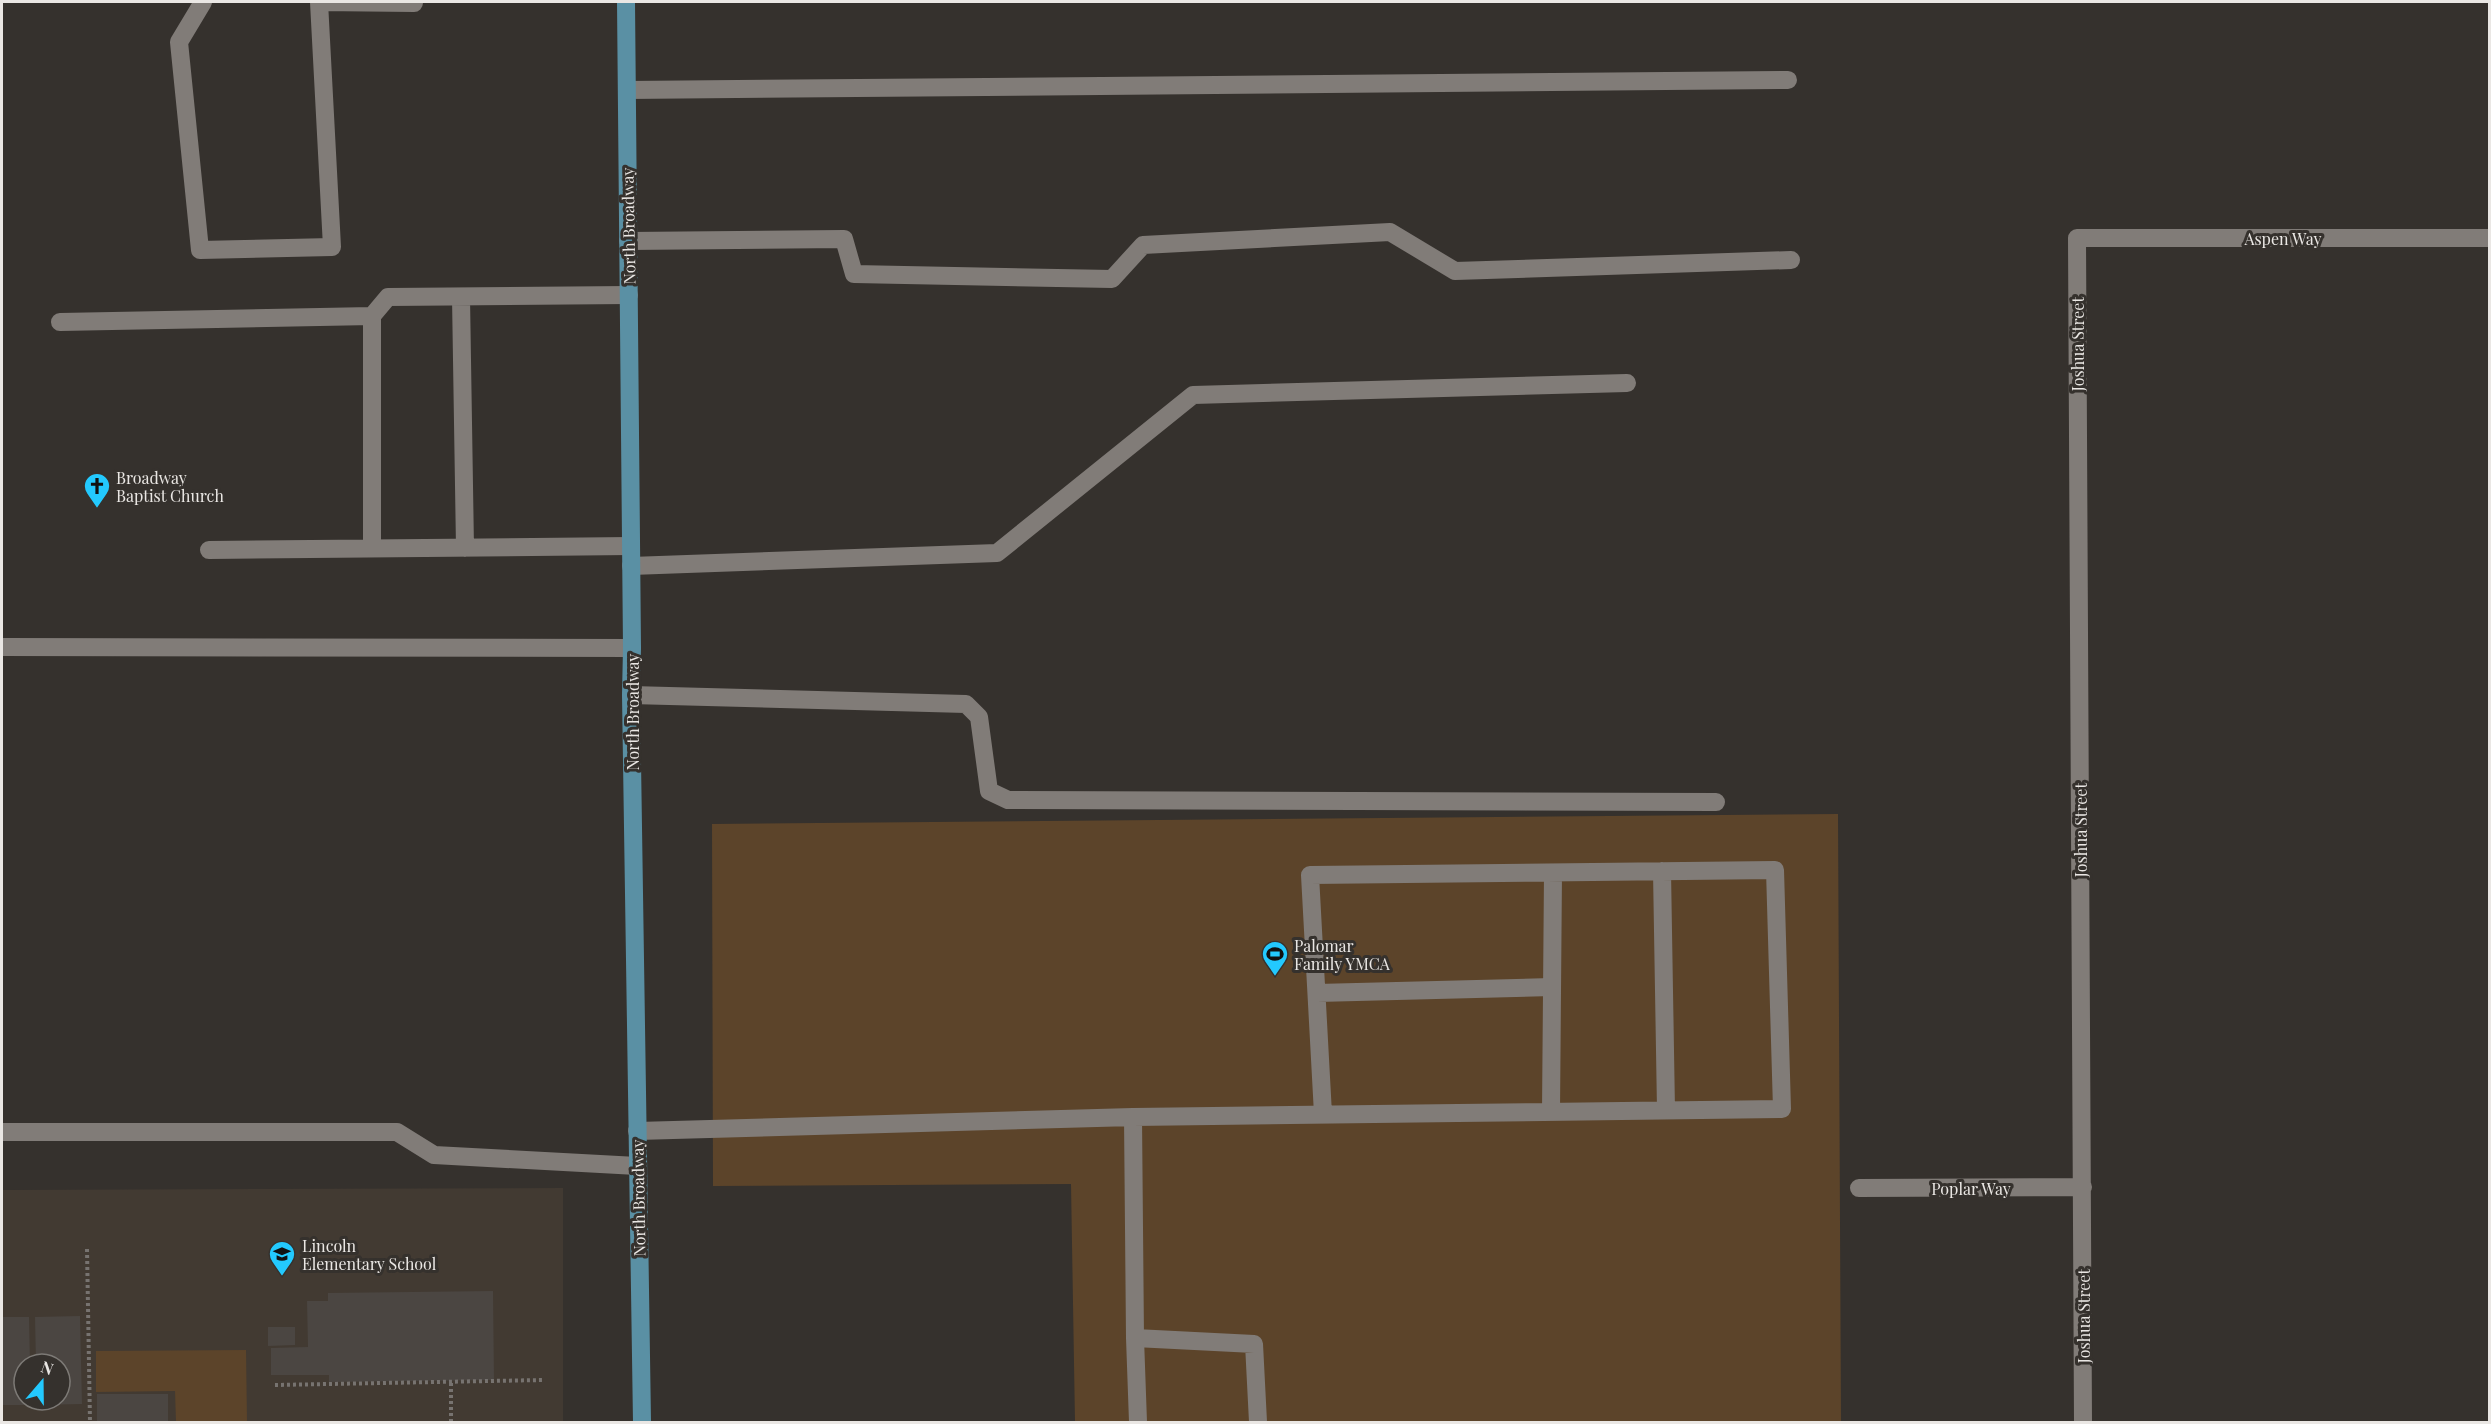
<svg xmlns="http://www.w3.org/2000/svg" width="2491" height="1424" viewBox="0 0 2491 1424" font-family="'Playfair Display',serif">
<rect width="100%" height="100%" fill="#35312d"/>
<path fill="#423a32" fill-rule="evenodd" d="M563,1188V1422H2V1190ZM24,1364H60V1400H24Z"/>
<path fill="#5c442a" d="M1838,814L1841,1422H1075L1071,1184L713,1186L712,824Z
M246,1350L247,1421L176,1422L175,1391L96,1392V1351Z"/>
<path fill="#4b4642" d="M493,1291L494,1380L329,1382V1375H271V1348L308,1347L307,1301H328V1293Z
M80,1316L82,1404L37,1405V1400H60V1364H36L35,1317Z
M2,1317H29L30,1364H24V1400H31V1405H2Z
M268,1327H295V1345L268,1346Z
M97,1394H168V1422H97Z"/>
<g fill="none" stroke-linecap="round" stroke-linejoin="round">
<path stroke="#777370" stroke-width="4" stroke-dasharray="3 3" stroke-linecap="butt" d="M87,1249L90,1422
M275,1385L543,1380
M451,1422V1381"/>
<path stroke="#817c78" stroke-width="18" d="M203,2L179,42L200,250L332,247L319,2
M320,2L414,3
M627,90L1788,80
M628,241L844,239L854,274L1112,279L1143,245L1390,232L1455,271L1791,260
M461,297L465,548
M60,322L372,316
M372,548V316L388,297L629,295
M209,550L631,546
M631,566L997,553L1193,395L1627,383
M2,647L632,648
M631,695L966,704L979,717L989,791L1008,800L1716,802
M1662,871L1666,1110
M1317,993L1552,987
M1551,1112L1553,873
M1133,1117C1349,1114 1566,1112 1782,1109L1775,870L1310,875L1323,1114
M637,1131L1133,1117L1135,1338L1254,1344L1258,1422
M2,1132H397L434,1155L637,1166
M1135,1338L1138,1422"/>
<path stroke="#817c78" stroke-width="18" d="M1859,1188L2083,1187
M2083,1422L2077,238H2490"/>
<path stroke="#5a90a4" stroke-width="18" d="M626,2L632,648L631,695L642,1422"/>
</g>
<defs>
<g id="church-pin" transform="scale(1.35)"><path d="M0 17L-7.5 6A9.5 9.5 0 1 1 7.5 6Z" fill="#23c9fe" stroke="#35312d"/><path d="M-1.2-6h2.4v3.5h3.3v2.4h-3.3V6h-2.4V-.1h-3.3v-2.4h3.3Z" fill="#111"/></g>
<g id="stadium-pin" transform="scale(1.35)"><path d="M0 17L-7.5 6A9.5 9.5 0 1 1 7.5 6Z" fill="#23c9fe" stroke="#35312d"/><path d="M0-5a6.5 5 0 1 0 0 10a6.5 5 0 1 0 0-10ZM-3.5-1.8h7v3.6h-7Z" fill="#111"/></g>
<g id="school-pin" transform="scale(1.35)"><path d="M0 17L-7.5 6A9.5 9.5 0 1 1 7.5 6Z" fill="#23c9fe" stroke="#35312d"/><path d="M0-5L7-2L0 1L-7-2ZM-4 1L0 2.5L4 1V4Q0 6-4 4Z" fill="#111"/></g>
</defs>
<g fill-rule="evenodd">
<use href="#church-pin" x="97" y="486"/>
<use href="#stadium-pin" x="1275" y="954"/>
<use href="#school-pin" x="282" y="1254"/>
</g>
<g text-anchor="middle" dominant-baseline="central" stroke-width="6" stroke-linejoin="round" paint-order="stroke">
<g font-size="16" fill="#eae7e4" stroke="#35312d">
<text transform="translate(628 226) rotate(-91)">North Broadway</text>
<text x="2283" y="238">Aspen Way</text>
<text transform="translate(2077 344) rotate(-90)">Joshua Street</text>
<text transform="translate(632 712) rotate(-90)">North Broadway</text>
<text transform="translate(2080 830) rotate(-90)">Joshua Street</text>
<text x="1971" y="1188">Poplar Way</text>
<text transform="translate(638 1198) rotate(-91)">North Broadway</text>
<text transform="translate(2083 1316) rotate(-90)">Joshua Street</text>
</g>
<g font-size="16" fill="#eae7e4" stroke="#35312d" text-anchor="start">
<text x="116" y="477">Broadway<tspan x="116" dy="18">Baptist Church</tspan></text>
<text x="1294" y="945">Palomar<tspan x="1294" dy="18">Family YMCA</tspan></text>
<text x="302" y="1245">Lincoln<tspan x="302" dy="18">Elementary School</tspan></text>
</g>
</g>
<rect width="2491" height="1424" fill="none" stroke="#eae7e4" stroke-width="6"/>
<g transform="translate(42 1382) rotate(20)"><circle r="28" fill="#35312d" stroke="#7d7a76" stroke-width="1.5"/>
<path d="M0-4.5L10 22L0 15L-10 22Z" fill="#23c9fe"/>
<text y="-9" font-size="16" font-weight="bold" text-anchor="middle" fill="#eae7e4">N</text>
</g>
</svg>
